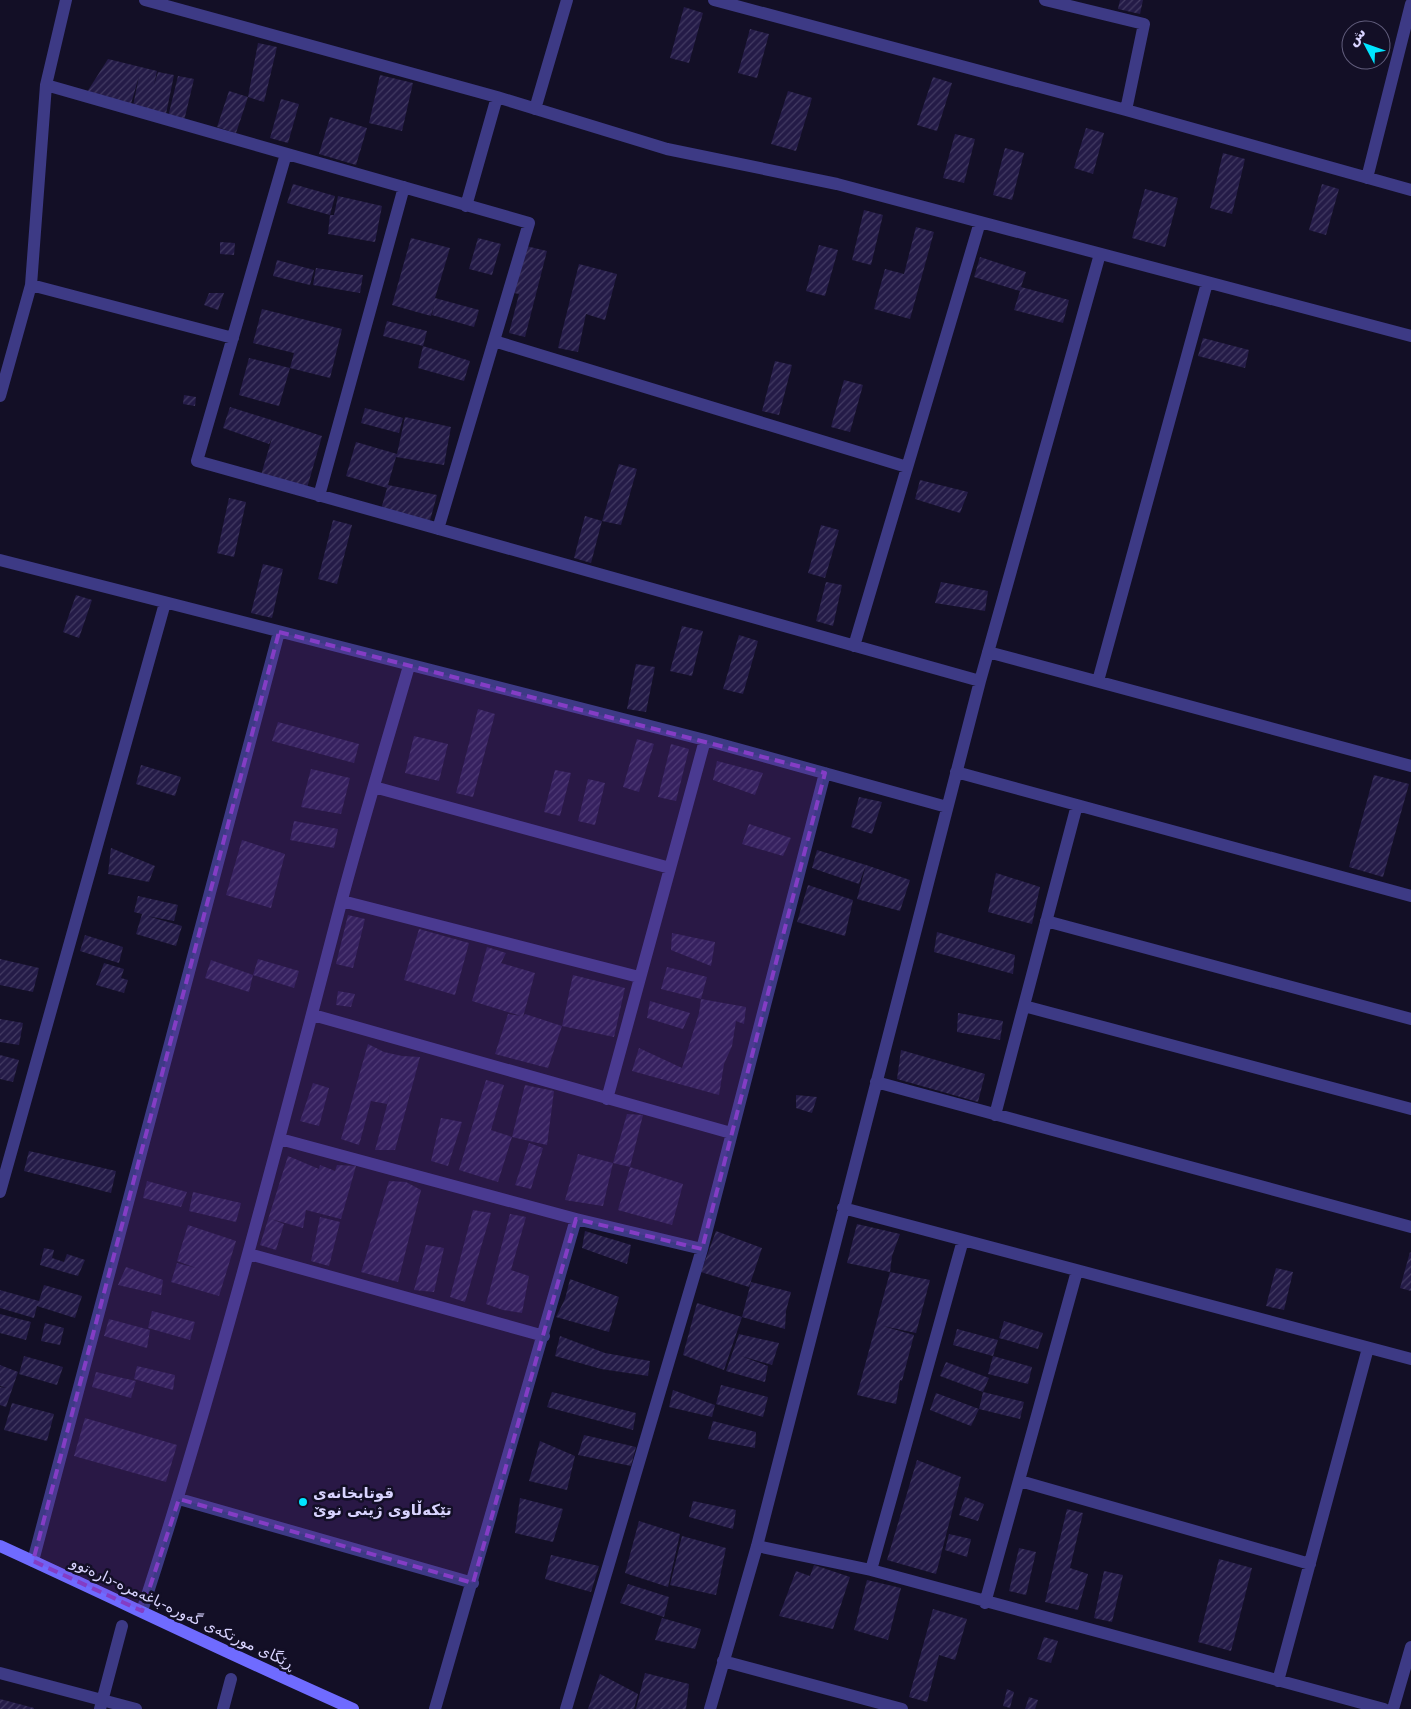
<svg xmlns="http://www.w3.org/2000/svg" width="1411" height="1709" viewBox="0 0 1411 1709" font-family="'DejaVu Sans','Noto Naskh Arabic',sans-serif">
<defs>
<pattern id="building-hatch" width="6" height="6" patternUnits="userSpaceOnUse" patternTransform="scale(1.25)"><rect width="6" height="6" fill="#241b47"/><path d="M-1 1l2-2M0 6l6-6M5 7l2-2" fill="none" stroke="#433b63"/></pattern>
</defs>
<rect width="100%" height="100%" fill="#130f26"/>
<path fill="url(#building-hatch)" d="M1120,0H1143L1140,14L1118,9Z
M684,7L703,13L689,63L670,58Z
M750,29L769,34L757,78L738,73Z
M258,43L277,47L264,102L248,97L236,133L217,127L229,91L248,97Z
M108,59L157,71L154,85L158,72L174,75L166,114L133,106L139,76L131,104L87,92Z
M380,75L413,83L402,131L369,123Z
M178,76L194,79L184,121L168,117Z
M933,77L952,83L937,131L917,125Z
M788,91L812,98L796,151L771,144Z
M281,99L299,104L288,143L270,138Z
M330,117L367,128L356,165L319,154Z
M1086,128L1104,133L1093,174L1074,168Z
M955,134L975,139L964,183L943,178Z
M1005,148L1024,153L1012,200L993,195Z
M1223,153L1245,159L1232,214L1210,208Z
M293,184L335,196L330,215L287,203Z
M1322,184L1339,189L1326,235L1309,230Z
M1145,189L1178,198L1165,247L1132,238Z
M338,196L382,206L375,242L328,234L330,215H334Z
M864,210L883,215L871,265L852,260Z
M916,227L934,232L910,319L874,309L885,269L904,274Z
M411,238L450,248L435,298L479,310L474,327L432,315L434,305L431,316L392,305Z
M478,238L501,244L492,275L469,269Z
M220,242L235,243L234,255L220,254Z
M819,245L838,250L825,296L806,291Z
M526,246L547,251L525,337L509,333L519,294L514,293Z
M980,257L1026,272L1021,287L1069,300L1063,323L1014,310L1020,291L974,277Z
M277,260L314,270L310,285L273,276Z
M579,264L617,274L605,320L586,314L578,352L558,348Z
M316,268L363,275L360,293L313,285Z
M209,293H224L218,310L204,305Z
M262,309L342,329L330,378L290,368L294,353L253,343Z
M387,321L427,331L423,346L383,336Z
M1203,338L1249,350L1245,368L1198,356Z
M423,346L470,361L464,381L418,368Z
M249,358L290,368L279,406L239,395Z
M775,361L792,365L779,415L762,411Z
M844,380L863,385L850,432L831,427Z
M184,395L196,397L195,406L183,404Z
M230,407L322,436L307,488L261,475L272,438L269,444L223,428Z
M365,408L403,418L399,433L361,423Z
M405,417L451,427L444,465L396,457L388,485L437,495L429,524L380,513L387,488L346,476L356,442L397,454Z
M619,464L637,469L621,525L602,521L591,563L574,558L585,516L602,521Z
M920,480L968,492L960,513L915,499Z
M229,498L246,502L234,557L217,553Z
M333,520L352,525L337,584L318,579Z
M821,525L839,530L825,578L808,573Z
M263,564L283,569L272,618L251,613Z
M826,582L842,585L833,626L816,621Z
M941,582L988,591L985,611L935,603Z
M76,595L92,600L79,638L63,632Z
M682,626L703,631L692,676L670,671Z
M739,635L758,641L743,694L723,689Z
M636,664L655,667L646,712L627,709Z
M478,709L495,714L473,797L456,793Z
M278,722L359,744L354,763L272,741Z
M414,736L448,744L439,781L405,773Z
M637,739L654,744L639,792L623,787Z
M671,744L689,749L676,801L658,797Z
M717,761L763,773L755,795L713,780Z
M141,765L181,777L175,796L136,784Z
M311,769L350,778L341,814L301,807Z
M555,770L571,773L560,816L544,812Z
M1374,775L1409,784L1383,877L1349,867Z
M588,779L605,783L595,825L578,821Z
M859,797L882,802L872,834L851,827Z
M294,821L338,829L334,848L290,840Z
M749,824L791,838L783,856L742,844Z
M242,840L285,854L271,908L226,895Z
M111,848L155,866L149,882L108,874Z
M817,850L866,865L910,880L900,911L857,899L866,865L859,884L812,868Z
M996,873L1040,887L1032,924L988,912Z
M808,885L853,900L845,936L797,922Z
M138,896L178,905L174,921L147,916L182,926L176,946L136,934L142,914L134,912Z
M348,915L365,919L353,968L336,964Z
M419,929L469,943L455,995L404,980Z
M937,932L1015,955L1013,974L934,952Z
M672,933L715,942L711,966L671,950Z
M85,935L123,947L119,963L80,951Z
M487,947L506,953L501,963L535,973L523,1017L525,1014L562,1026L548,1068L495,1054L508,1014L521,1016L472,1001Z
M0,959L39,968L33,992L0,985Z
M258,959L299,971L294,988L253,975Z
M211,960L253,975L249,992L205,978Z
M104,963L124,969L121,978L128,980L124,993L96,985Z
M667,967L707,977L701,999L661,989Z
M573,975L625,988L614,1037L562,1026Z
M338,991L355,994L351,1007L336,1005Z
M701,999L746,1007L744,1024L736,1021L732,1046L724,1064L719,1095L632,1071L639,1048L682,1068L699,1013Z
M650,1001L690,1013L683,1029L647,1018Z
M958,1013L1003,1021L1000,1040L957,1032Z
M0,1019L23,1023L19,1045L0,1042Z
M368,1044L384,1052L402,1056L420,1057L395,1150H375L393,1083L387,1104L371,1101L359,1145L341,1139Z
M901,1050L985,1074L978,1102L897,1079Z
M0,1055L19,1060L13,1082L0,1079Z
M486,1080L504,1085L491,1130L512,1137L498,1182L459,1170Z
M313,1083L329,1088L319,1126L300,1121Z
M525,1085L554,1091L547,1145L512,1137Z
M796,1095L817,1097L812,1113L796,1108Z
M627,1114L643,1115L630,1167L683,1184L672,1225L618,1210L630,1167L613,1163Z
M441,1118L462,1122L448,1166L431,1161Z
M529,1143L543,1148L531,1189L515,1185Z
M29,1151L116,1171L111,1193L24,1171Z
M578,1154L613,1163L603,1206L565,1200Z
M288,1156L319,1169L320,1165L335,1171L337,1165L356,1166L341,1219L306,1210L303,1228L271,1219L284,1224L276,1250L260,1245Z
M147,1181L187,1192L181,1207L143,1198Z
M389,1181L406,1182L421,1190L398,1282L361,1272Z
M193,1192L241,1203L236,1222L189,1211Z
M473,1210L491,1213L465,1302L450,1297Z
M510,1214L526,1217L511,1270L529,1276L522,1313L503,1310L486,1304Z
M320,1217L340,1222L329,1266L311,1261Z
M857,1224L900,1234L892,1256L890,1272L847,1263Z
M188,1225L236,1241L219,1296L171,1282L177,1263L196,1268L177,1261Z
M585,1231L631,1245L627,1264L582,1248Z
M716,1231L762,1248L749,1287L701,1272Z
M426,1245L444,1248L434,1292L414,1290Z
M44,1248L54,1250L52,1258L64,1262L67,1254L85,1260L78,1276L40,1265Z
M1410,1252L1411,1253V1291L1400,1288Z
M126,1267L163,1280L161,1295L118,1285Z
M1276,1268L1293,1272L1284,1310L1266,1306Z
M890,1272L930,1280L916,1333L883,1326L914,1335L902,1381L900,1380L896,1404L857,1395Z
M570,1279L619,1297L609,1332L556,1317L565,1299Z
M751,1282L791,1292L786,1311L785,1329L742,1317Z
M44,1285L82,1296L75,1318L37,1306L34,1318L0,1308V1290L39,1301Z
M697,1303L742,1317L724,1370L683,1355Z
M152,1311L195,1322L190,1340L148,1328Z
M0,1314L31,1322L26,1340L0,1333Z
M109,1319L150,1330L147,1348L104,1336Z
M1004,1321L1043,1333L1038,1349L999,1338Z
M45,1323L64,1328L60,1345L41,1341Z
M957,1329L998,1340L993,1356L953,1345Z
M739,1334L779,1343L772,1365L741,1356L768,1366L765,1382L726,1371Z
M560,1336L605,1353L650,1361L648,1376L601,1369L555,1356Z
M24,1356L63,1367L57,1385L19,1374Z
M993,1356L1032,1367L1028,1384L988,1374Z
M946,1362L989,1378L983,1392L1024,1402L1020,1419L979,1409L983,1392L940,1376Z
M0,1365L18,1372L6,1407L0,1405V1387L7,1388L0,1386Z
M137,1366L175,1375L173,1390L134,1379Z
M96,1372L136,1381L131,1398L92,1387Z
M721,1385L768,1397L763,1417L716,1404Z
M673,1390L715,1405L712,1417L669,1407Z
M552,1392L636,1413L633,1430L547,1407Z
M936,1393L979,1409L971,1426L930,1410Z
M12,1403L54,1414L47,1441L4,1430Z
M85,1418L177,1445L166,1482L74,1456Z
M713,1421L756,1432L755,1448L708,1439Z
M584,1435L636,1447L631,1466L578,1455Z
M540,1441L575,1456L567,1490L529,1481Z
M917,1460L961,1477L936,1574L887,1560Z
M965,1497L984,1504L978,1521L959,1515Z
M520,1498L563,1509L553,1542L515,1533Z
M693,1501L736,1510L733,1529L689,1517Z
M1067,1509L1083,1513L1070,1568L1088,1574L1078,1610L1045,1602Z
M639,1521L680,1534L668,1587L625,1573Z
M949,1534L971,1539L967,1557L945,1550Z
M682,1536L726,1548L716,1595L670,1585Z
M1019,1548L1036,1552L1026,1595L1009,1591Z
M551,1555L599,1566L591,1592L545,1579Z
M1219,1559L1252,1568L1231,1651L1198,1642Z
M814,1565L850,1577L833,1629L779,1616L796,1571L810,1576Z
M1104,1571L1123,1575L1112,1622L1094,1618Z
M867,1580L901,1588L888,1640L854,1630Z
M628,1584L669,1597L664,1617L620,1603Z
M933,1609L967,1619L955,1660L939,1655L927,1702L909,1697Z
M662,1618L701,1629L695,1649L655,1640Z
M1044,1637L1058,1641L1051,1663L1037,1659Z
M645,1673L689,1684L686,1709H636Z
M600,1674L638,1694L634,1709H588Z
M1007,1689L1014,1692L1010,1708L1003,1706Z
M1029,1697L1038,1700L1035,1709H1025Z
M0,1699L34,1708V1709H0Z"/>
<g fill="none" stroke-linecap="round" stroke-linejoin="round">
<path stroke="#3d3a85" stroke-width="12" d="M145,0L497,97L667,149L837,184L1411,336
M714,0L1126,110L1411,190
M1045,0L1144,24L1126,110
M46,85L529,223L438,529
M535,109L567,0
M286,154L197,461L980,681
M1367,178L1411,4
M466,206L497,97
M31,285L233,338
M494,341L907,467
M0,396L31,285L46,85L66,0
M319,496L404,187
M0,560L705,740L947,807
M854,646L980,222
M988,652L1411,766
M1098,681L1207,283
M956,772L1411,896
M374,787L670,868
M342,901L639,977
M1046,921L1411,1019
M1024,1006L1411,1109
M313,1015L731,1133
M876,1082L1411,1227
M607,1099L705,740
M995,1115L1077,805
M280,1139L576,1219L702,1249
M0,1192L165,603
M843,1208L1411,1359
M249,1254L544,1336
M1020,1481L1310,1564
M179,1499L473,1583
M757,1546L871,1570L1384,1709
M33,1561L279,632
M871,1570L963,1240
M985,1603L1077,1271
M142,1611C218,1378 279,1140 341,903C362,824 386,745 409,666
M723,1661L902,1709
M0,1673L136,1709
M1278,1681L1368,1348
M100,1709L122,1626
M223,1709L231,1679
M435,1709L576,1219
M566,1709L702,1249L825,773
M710,1709L757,1546L980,681L1100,254
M1393,1709L1411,1647"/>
<path stroke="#6f6bff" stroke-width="12" d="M0,1546C118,1600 235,1657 353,1709"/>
</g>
<path fill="#843dc5" fill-opacity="0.2" stroke="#843dc5" stroke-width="4" stroke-dasharray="10 6" stroke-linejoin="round" d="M279,632L825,773L702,1249L576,1219L473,1583L179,1499L142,1611L33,1561Z"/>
<circle fill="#00e5ff" stroke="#130f26" stroke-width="2" cx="303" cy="1502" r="5"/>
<g text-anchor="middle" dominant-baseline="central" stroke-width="5" stroke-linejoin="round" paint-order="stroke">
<g font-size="15" font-weight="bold" fill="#d9d4ff" stroke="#130f26" text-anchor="start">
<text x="313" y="1493">قوتابخانەی<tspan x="313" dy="17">تێکەڵاوی ژینی نوێ</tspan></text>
</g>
<g font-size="15" fill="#d9d4ff" stroke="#130f26">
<text transform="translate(183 1613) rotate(25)">ڕێگای مورتکەی گەورە-باغەمرە-دارەتوو</text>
</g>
</g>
<g transform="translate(1366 45) rotate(311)"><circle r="24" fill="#130f26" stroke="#625e7d"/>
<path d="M0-4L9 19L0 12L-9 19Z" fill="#00e5ff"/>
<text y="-8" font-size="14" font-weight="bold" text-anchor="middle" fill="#d9d4ff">ش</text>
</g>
</svg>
